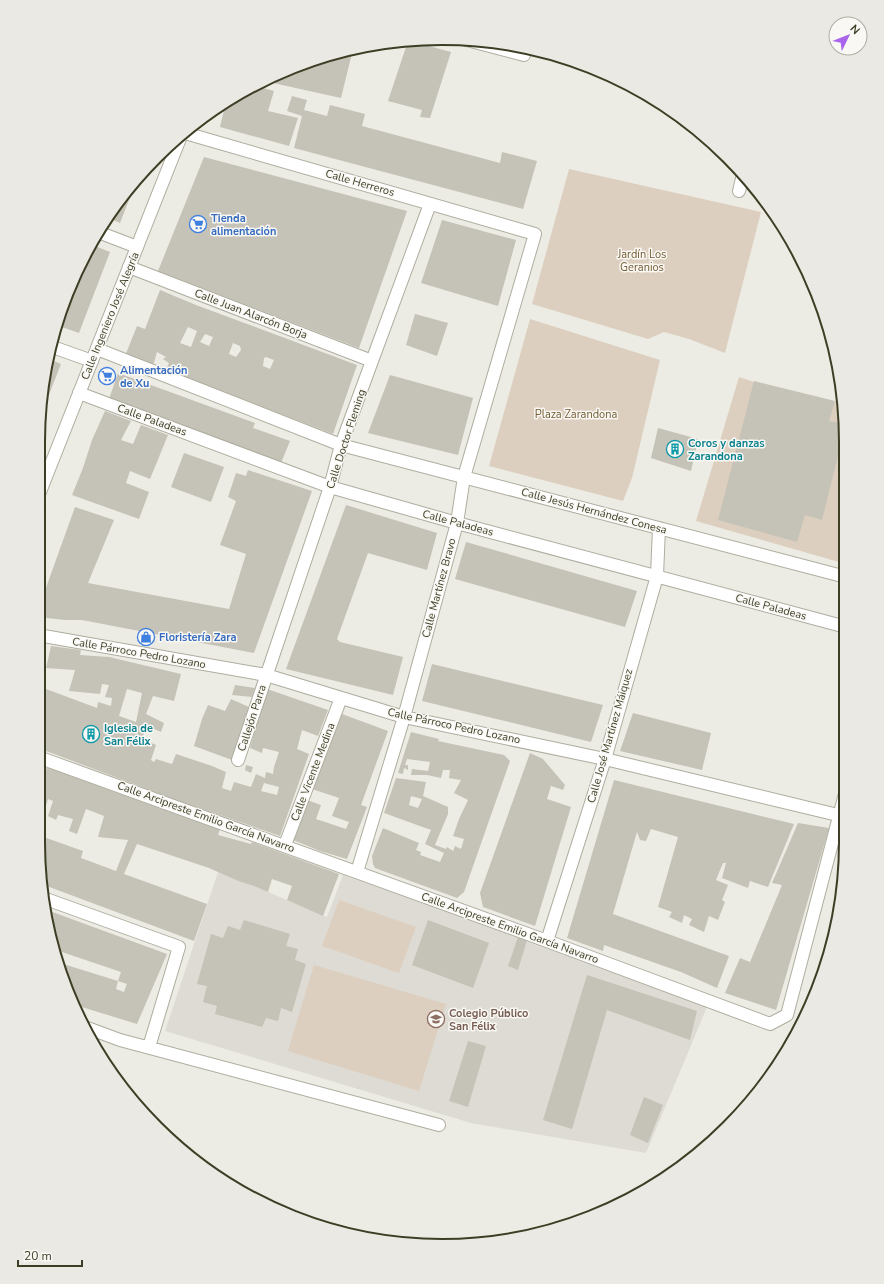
<svg xmlns="http://www.w3.org/2000/svg" width="884" height="1284" viewBox="0 0 884 1284" font-family="'Nunito Sans',sans-serif">
<rect width="100%" height="100%" fill="#edece4"/>
<path fill="#dddbd3" d="M218,872L238,881L254,886L327,917L343,875L527,940L707,1007L646,1153L471,1123L165,1031Z"/>
<path fill="#ddcfbf" d="M569,169L761,212L725,353L689,339L664,332L648,339L532,304Z
M530,319L660,360L632,478L623,501L489,466Z
M739,377L757,383L842,403L846,442V564L696,521Z
M339,900L416,927L399,973L322,946Z
M314,965L446,1004L419,1091L288,1051Z"/>
<path fill="#c5c2b7" fill-rule="evenodd" d="M408,41H410L451,52L430,118L420,117L422,110L388,101Z
M353,49L341,98L264,81L288,69Z
M256,86L274,91L268,111L298,118L289,146L220,127L226,102Z
M292,96L307,100L304,110L327,116L330,105L365,114L362,126L500,163L502,152L537,161L523,209L294,148L302,116L287,111Z
M204,157L407,211L359,348L158,271Z
M136,182L120,223L109,218L118,207Z
M442,220L516,240L498,306L421,283Z
M90,244L110,252L79,333L56,325L60,312Z
M160,290L196,305L357,365L333,434L166,370L169,363L163,359L166,357L157,352L153,366L125,356L137,326L145,329ZM188,327L197,331L191,347L180,343ZM205,334L213,337L209,346L200,342ZM233,343L240,346L241,350L236,357L229,354ZM266,357L274,360L270,369L263,366L264,358Z
M415,314L448,323L437,356L406,345Z
M47,358L61,364L41,415L46,363Z
M118,373L255,423L253,428L290,441L281,463L245,451V448L109,399Z
M390,375L473,398L458,455L368,433Z
M754,381L835,401L829,421L844,424L845,428L822,520L805,515L797,542L718,520Z
M105,411L131,421L121,440L133,444L141,425L168,435L150,479L130,471L126,483L149,492L139,519L72,495L83,468L92,440Z
M658,428L698,439L691,471L651,458Z
M184,453L224,467L211,502L171,487Z
M248,470L312,491L254,653L82,620H65L38,617V610L75,507L114,520L88,583L229,609L246,554L220,545L236,501L228,497L236,473L246,476Z
M346,505L437,533L427,570L368,553L337,639L340,642L403,657L393,695L286,669Z
M466,542L637,591L625,627L455,579Z
M51,646L81,650L80,655L109,657L181,674L174,701L153,696L146,714L164,723L161,732L143,724L142,726L146,728L142,739L156,745L151,760L154,762L156,759L172,764L176,754L212,766L226,772L222,788L231,791L234,782L251,787L256,774L265,778L266,772L273,774L274,767L279,752L263,748L262,753L250,748L267,689L328,710L318,736L302,730L297,749L309,754L280,836L174,799L38,748V686L97,708L98,702L111,706L112,698L105,697L109,685L102,684L100,694L69,691L75,670L46,668ZM127,689L142,693L136,722L119,716ZM264,783L279,787L277,795L261,791Z
M432,664L603,705L591,742L422,701Z
M235,685L255,688L252,697L232,695Z
M231,699L249,707L232,760L194,746L202,719L208,705L225,711Z
M633,713L711,733L702,770L620,751Z
M342,714L388,731L361,805L367,807L347,859L320,851L293,840L307,800L321,805L316,819L346,829L349,822L332,816L339,798L312,789Z
M411,732L439,739L438,741L504,755L510,761L464,892L457,898L375,868L373,864L372,856L383,828L419,843L416,850L421,852L420,855L440,862L444,853L425,844L431,830L384,813L396,778L426,782L423,796L448,807V814L435,845L446,849L447,847L453,851L455,846L461,849L464,839L453,836L459,819L468,800L454,793L461,780L449,778L450,770H443L441,778L427,775H411L412,769L428,771L430,762L407,759L405,765H408V770L404,768L403,774L398,773ZM411,796L422,799L418,808L409,805Z
M530,753L543,759L565,785L563,790L551,786L547,799L571,807L535,926L483,907L480,893Z
M38,762L44,764L38,778Z
M246,765L253,767L251,773L245,770Z
M47,767L86,780L112,791L220,829L218,835L251,844L252,842L339,874L323,916L287,900L292,886L272,879L268,892L254,886L238,881L209,868L137,844L124,874L207,904L194,941L44,885L38,835L83,851L81,858L116,871L128,840L98,837L104,816L86,809L77,834L69,831L73,819L58,815L56,820L48,816L53,801L48,799L43,816L38,814V791Z
M614,780L794,824L768,887L750,881L748,888L722,878L726,863H723L716,880L728,885L722,900L725,902L718,920L709,916L704,932L689,925L692,919L684,915L682,923L669,917L672,912L658,907L678,837L651,829L646,841L640,840L637,832L613,914L729,956L717,988L681,972L604,945L603,951L567,938Z
M798,823L829,828L776,1010L725,993L740,958L750,962L782,885L772,883Z
M47,910L167,954L137,1024L72,1004L69,997L56,960L61,961L60,963L118,981L116,989L124,992L127,984L118,981L121,972L56,950L54,955L52,947Z
M244,920L290,934L286,946L298,949L295,960L306,964L292,1012L281,1008L278,1021L266,1018L262,1027L215,1014L217,1006L203,1002L207,986L197,984L211,934L223,938L228,926L240,930Z
M428,920L489,943L473,988L412,965Z
M518,937L527,940L518,970L508,966Z
M587,975L697,1011L690,1040L607,1010L572,1129L543,1120Z
M468,1041L486,1046L468,1107L449,1101Z
M644,1097L663,1105L648,1143L630,1135Z"/>
<g fill="none" stroke-linecap="round" stroke-linejoin="round">
<g stroke="#aead9f" stroke-width="14">
<path id="minor" d="M467,40L524,55
M185,133L535,234L464,477L457,523L404,717L357,872
M739,191L743,174
M98,232L137,247
M129,267L372,361
M50,346L92,361
M97,349L341,445L846,577
M79,393L330,487L457,523L846,627
M38,635L266,675L404,717L605,759L846,817
M38,757L547,941L770,1024L787,1015L846,790
M238,760L330,487L341,445L430,204
M285,845L341,698
M46,899L179,947L149,1047
M547,941L605,759L657,576L659,528
M85,1027L120,1040L439,1125"/>
</g>
<g stroke="#aead9f" stroke-width="14">
<path id="tertiary" d="M38,497L181,136"/>
</g>
<use href="#minor" stroke="#fff" stroke-width="12"/>
<use href="#tertiary" stroke="#fff" stroke-width="12"/>
</g>
<defs>
<g id="supermarket-ring" transform="scale(0.9)"><circle r="9.5" fill="#faf8f5" stroke="#3f7fe0" stroke-width="1.5"/><path d="M-6-5.5h2.5l.6 2H6L4.5 2H-2.5L-4.4-4H-6ZM-1.5 3.2a1.3 1.3 0 1 0 .1 0ZM3 3.2a1.3 1.3 0 1 0 .1 0Z" fill="#3f7fe0"/></g>
<g id="building-ring" transform="scale(0.9)"><circle r="9.5" fill="#faf8f5" stroke="#0f9aa8" stroke-width="1.5"/><path d="M-4-6H4V6H1V3H-1V6H-4ZM-2.5-4.3h1.7v1.8h-1.7ZM.8-4.3h1.7v1.8H.8ZM-2.5-1h1.7V.8h-1.7ZM.8-1h1.7V.8H.8Z" fill="#0f9aa8"/></g>
<g id="shop-ring" transform="scale(0.9)"><circle r="9.5" fill="#faf8f5" stroke="#3f7fe0" stroke-width="1.5"/><path d="M-5-2.5h2.3a2.7 3.5 0 0 1 5.4 0H5L5.5 6h-11ZM-1.5-2.5h3a1.5 2.3 0 0 0-3 0Z" fill="#3f7fe0"/></g>
<g id="school-ring" transform="scale(0.9)"><circle r="9.5" fill="#faf8f5" stroke="#8d6e63" stroke-width="1.5"/><path d="M0-5L7-2L0 1L-7-2ZM-4 1L0 2.5L4 1V4Q0 6-4 4Z" fill="#8d6e63"/></g>
</defs>
<g fill-rule="evenodd">
<use href="#supermarket-ring" x="198" y="224"/>
<use href="#supermarket-ring" x="107" y="376"/>
<use href="#building-ring" x="675" y="449"/>
<use href="#shop-ring" x="146" y="637"/>
<use href="#building-ring" x="91" y="734"/>
<use href="#school-ring" x="436" y="1019"/>
</g>
<g text-anchor="middle" dominant-baseline="central" stroke-width="3" stroke-linejoin="round" paint-order="stroke">
<g font-size="11" fill="#3e3e25" stroke="#faf8f5">
<text transform="translate(360 183) rotate(16)">Calle Herreros</text>
<text transform="translate(251 314) rotate(21)">Calle Juan Alarcón Borja</text>
<text transform="translate(110 316) rotate(-68)">Calle Ingeniero José Alegría</text>
<text transform="translate(152 420) rotate(20)">Calle Paladeas</text>
<text transform="translate(346 439) rotate(-72)">Calle Doctor Fleming</text>
<text transform="translate(594 511) rotate(15)">Calle Jesús Hernández Conesa</text>
<text transform="translate(458 523) rotate(15)">Calle Paladeas</text>
<text transform="translate(439 588) rotate(-75)">Calle Martínez Bravo</text>
<text transform="translate(771 607) rotate(15)">Calle Paladeas</text>
<text transform="translate(139 653) rotate(10)">Calle Párroco Pedro Lozano</text>
<text transform="translate(252 718) rotate(-72)">Callejón Parra</text>
<text transform="translate(454 726) rotate(12)">Calle Párroco Pedro Lozano</text>
<text transform="translate(610 736) rotate(-74)">Calle José Martínez Máiquez</text>
<text transform="translate(313 772) rotate(-69)">Calle Vicente Medina</text>
<text transform="translate(206 817) rotate(20)">Calle Arcipreste Emilio García Navarro</text>
<text transform="translate(510 928) rotate(20)">Calle Arcipreste Emilio García Navarro</text>
</g>
<g font-size="11" font-weight="bold" fill="#366cbe" stroke="#faf8f5" text-anchor="start">
<text x="211" y="218">Tienda<tspan x="211" dy="13">alimentación</tspan></text>
<text x="120" y="370">Alimentación<tspan x="120" dy="13">de Xu</tspan></text>
<text x="159" y="637">Floristería Zara</text>
</g>
<g font-size="11" fill="#735c31" stroke="#faf8f5">
<text x="642" y="254">Jardín Los<tspan x="642" dy="13">Geranios</tspan></text>
<text x="576" y="414">Plaza Zarandona</text>
</g>
<g font-size="11" font-weight="bold" fill="#0d838f" stroke="#faf8f5" text-anchor="start">
<text x="688" y="443">Coros y danzas<tspan x="688" dy="13">Zarandona</tspan></text>
<text x="104" y="728">Iglesia de<tspan x="104" dy="13">San Félix</tspan></text>
</g>
<g font-size="11" font-weight="bold" fill="#785e54" stroke="#faf8f5" text-anchor="start">
<text x="449" y="1013">Colegio Público<tspan x="449" dy="13">San Félix</tspan></text>
</g>
</g>
<path d="M0 0H884V1284H0ZM442 45H442A397 397 0 0 1 839 442V842A397 397 0 0 1 442 1239H442A397 397 0 0 1 45 842V442A397 397 0 0 1 442 45Z" fill="#ebe9e4" fill-rule="evenodd"/>
<path fill="none" stroke="#3e3e25" stroke-width="2" d="M442 45H442A397 397 0 0 1 839 442V842A397 397 0 0 1 442 1239H442A397 397 0 0 1 45 842V442A397 397 0 0 1 442 45Z"/>
<g transform="translate(848 36) rotate(47)"><circle r="19" fill="#faf8f5" stroke="#afaea2"/>
<path d="M0-3L7 15L0 10L-7 15Z" fill="#a965eb"/>
<text y="-6" font-size="11" font-weight="bold" text-anchor="middle" fill="#3e3e25">N</text>
</g>
<path d="M18 1260v6h64v-6" fill="none" stroke="#3e3e25" stroke-width="2"/>
<text x="24" y="1260" font-size="12" fill="#3e3e25" stroke="#faf8f5" stroke-width="3" paint-order="stroke">20 m</text>
</svg>
